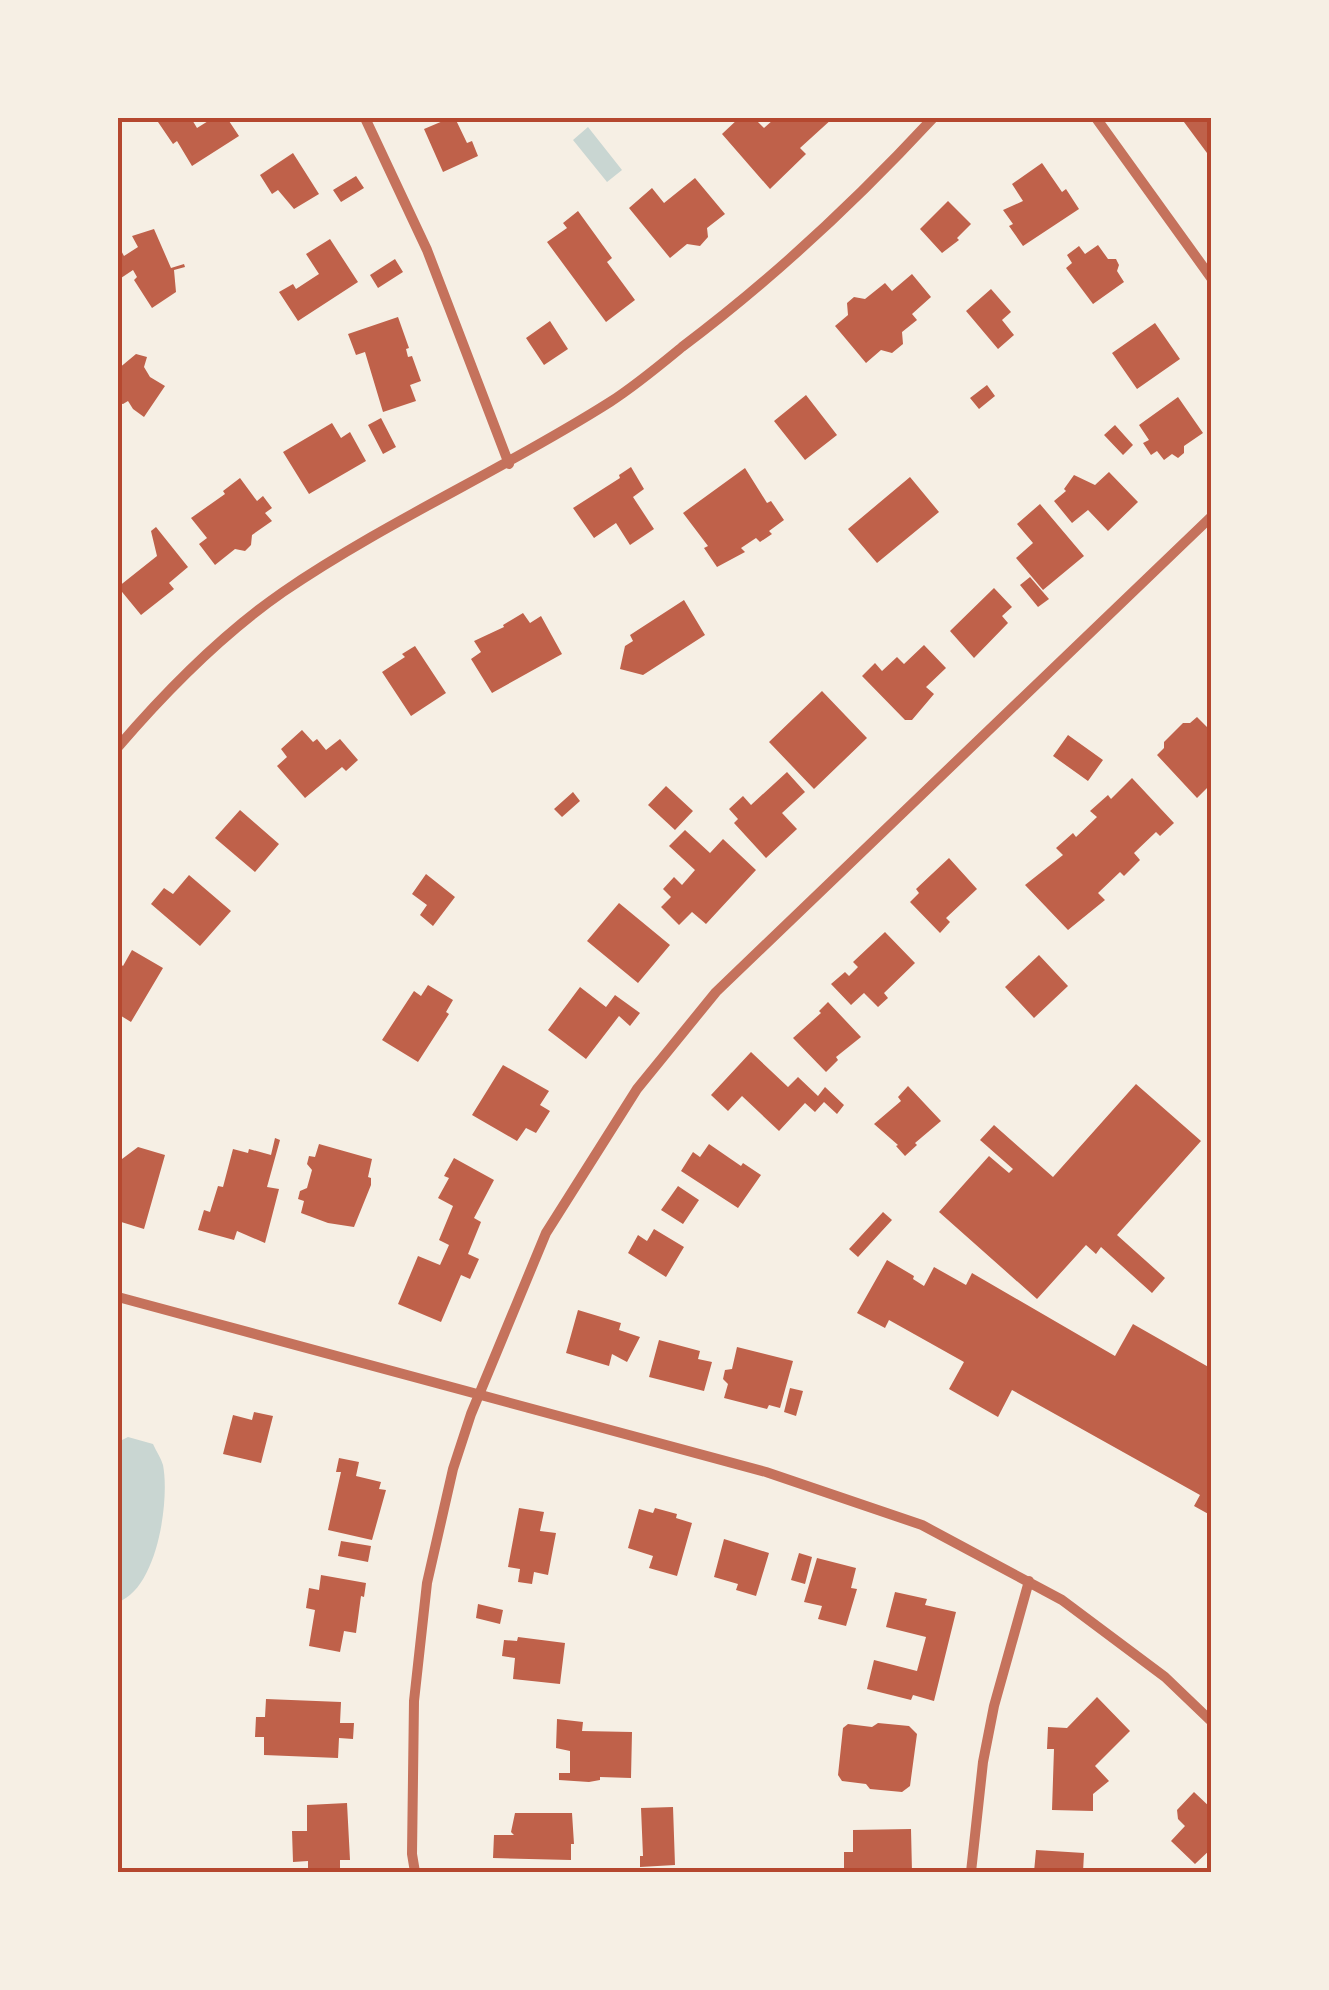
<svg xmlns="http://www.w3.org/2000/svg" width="1329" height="1990" viewBox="0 0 1329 1990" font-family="'DM Sans',sans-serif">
<rect width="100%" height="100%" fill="#f6efe4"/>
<path fill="#c9d6d2" d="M588,127L622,170L607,182L573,140Z
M128,1437L153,1444C156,1451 161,1458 163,1465C170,1501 157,1589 118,1602V1442Z"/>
<path fill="#bf614a" d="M161,118H191L197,128L213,118H227L239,136L192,166L177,141L173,144L158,122Z
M450,118H455L467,143L472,141L478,156L443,172L424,129Z
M739,118H754L764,128L773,120L770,118H833L800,148L806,154L770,189L722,134Z
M1181,118H1212V150L1207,153Z
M293,153L319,194L294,209L278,190L272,194L260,175Z
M1042,163L1062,192L1066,189L1079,209L1023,246L1009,226L1013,224L1003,210L1023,201L1012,184Z
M356,176L364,188L341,202L333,190Z
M695,178L725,214L707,228L708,237L700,246L687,244L670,258L629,208L652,188L664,203Z
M948,201L971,224L957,238L959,240L942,253L920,229Z
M578,211L612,258L607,262L635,300L606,322L547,242L567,228L563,223Z
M154,229L171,268L184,264L185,267L174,270L176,292L152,308L134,280L137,277L133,270L118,280V245L124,256L138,247L132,236Z
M330,239L358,282L298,321L279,292L293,284L296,289L319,274L306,254Z
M1098,245L1108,259H1116L1119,265L1117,271L1124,282L1093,304L1066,268L1072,263L1067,255L1079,246L1085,254Z
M395,259L403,272L378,288L370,275Z
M912,274L931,297L912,314L917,320L902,332L903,344L892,353L881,350L866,363L835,326L848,315L847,303L854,297L865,299L885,283L892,291Z
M991,289L1011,312L1002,320L1014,335L998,349L966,311Z
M398,317L409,348L406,349L408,357L412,356L421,381L410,385L416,401L383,412L365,352L356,355L348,334Z
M550,321L568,349L544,365L526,338Z
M1155,323L1180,359L1137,389L1112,353Z
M136,354L147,357L144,367L150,377L165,386L144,417L133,409L128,401L123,404L118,403V369Z
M987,385L995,396L979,409L970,398Z
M806,395L837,435L805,460L774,421Z
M1178,397L1203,433L1184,446V453L1178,458L1172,454L1164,460L1157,451L1151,455L1143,443L1149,440L1139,425Z
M381,418L396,447L383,454L368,425Z
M332,423L341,438L350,432L366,461L309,494L283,452Z
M1115,425L1133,445L1123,455L1104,435Z
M631,467L644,489L633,497L654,529L630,545L616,523L594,538L573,508L620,478L619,475Z
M745,468L767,503L771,501L784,520L769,531L772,534L760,542L756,538L741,548L745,552L717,567L704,548L708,546L683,513Z
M1109,472L1138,502L1108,531L1088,510L1072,523L1054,501L1066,491L1064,489L1074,475L1095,485Z
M910,477L939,512L877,563L848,529Z
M240,478L257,501L263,496L272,508L265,513L272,521L252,535L251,545L245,551L235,549L215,565L199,544L207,538L191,518L225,494L223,491Z
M1040,504L1084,556L1043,590L1016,558L1033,543L1017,524Z
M156,527L188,567L169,583L174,589L141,615L118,587L157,556L151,531Z
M1030,577L1049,599L1038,607L1020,585Z
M994,588L1012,607L1002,616L1008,623L974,658L950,631Z
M684,600L705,635L643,675L620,669L625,646L633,641L630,635Z
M523,613L530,623L541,616L562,654L492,693L471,659L481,652L474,641L504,627L503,625Z
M924,645L946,668L926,687L934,694L912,720H905L862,676L875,663L882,671L897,657L904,664Z
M415,646L446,693L411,716L382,672L405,657L402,654Z
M822,691L867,738L814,789L769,742Z
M1197,717L1212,732V783L1197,798L1157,755L1164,748V742L1183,723H1190Z
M302,730L313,742L317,739L326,750L340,739L358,760L346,771L342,767L305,798L277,766L287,757L281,749Z
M1068,735L1103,760L1088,781L1053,756Z
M787,772L805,792L782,813L797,829L766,858L734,823L738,819L729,809L743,796L751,805Z
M1132,778L1174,823L1160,836L1156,832L1134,853L1140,860L1124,876L1120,872L1098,893L1105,900L1068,930L1025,885L1063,855L1056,848L1073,833L1076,837L1097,817L1090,811L1108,795L1111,799Z
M666,786L693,811L675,830L648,805Z
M573,792L580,801L562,817L554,809Z
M240,810L279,844L255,872L215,838Z
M685,830L710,853L723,839L756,870L706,924L692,912L679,925L661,907L671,897L663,889L674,877L682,885L695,870L669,846Z
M949,858L977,889L946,918L950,922L940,933L910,902L919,893L916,889Z
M426,874L455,897L433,926L420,915L427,905L412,894Z
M189,875L231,911L200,946L151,904L164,888L173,894Z
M619,903L670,945L638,983L587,941Z
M885,932L915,963L884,993L888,998L878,1007L864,993L851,1005L831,984L845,972L849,976L858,967L853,962Z
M132,950L163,968L131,1022L118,1014V962L123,966Z
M1039,955L1068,986L1034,1018L1005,987Z
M428,985L453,1000L446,1012L449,1014L418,1062L382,1040L414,991L421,996Z
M580,987L606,1007L615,995L640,1013L630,1026L619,1016L586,1059L548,1030Z
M828,1002L861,1037L836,1057L838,1060L826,1072L793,1038L821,1013L819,1011Z
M751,1052L788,1087L798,1077L818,1096L825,1087L844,1105L837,1114L824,1102L815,1112L805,1103L779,1131L742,1096L728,1111L711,1095Z
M503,1065L549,1091L540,1105L550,1111L536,1133L526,1128L517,1141L472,1115Z
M1136,1084L1201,1141L1117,1235L1165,1278L1152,1293L1101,1247L1096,1254L1086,1245L1037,1299L939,1212L989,1156L1009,1173L1013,1169L980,1140L994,1125L1053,1177Z
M908,1086L941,1121L915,1143L917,1145L905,1156L896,1146L898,1145L874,1124L901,1101L898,1097Z
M275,1138L280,1140L267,1187L279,1189L265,1243L237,1231L234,1240L198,1230L204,1210L210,1212L218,1186L223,1187L233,1149L248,1153L249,1149L271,1155Z
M319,1144L372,1159L368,1177L371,1178V1185L354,1227L328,1223L301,1213L304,1201L298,1199L300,1191L307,1188L312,1170L307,1164L309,1156L315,1157Z
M709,1144L741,1166L743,1163L761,1175L738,1208L681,1171L693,1152L700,1157Z
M138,1147L165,1155L144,1229L118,1221L121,1187L118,1181V1162Z
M454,1158L494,1180L474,1218L481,1222L468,1254L479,1259L470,1279L461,1275L441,1322L398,1304L418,1256L440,1265L449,1245L439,1240L453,1206L438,1198L449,1178L444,1176Z
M678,1186L699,1200L683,1224L661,1210Z
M883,1212L892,1220L858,1257L849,1249Z
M654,1229L684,1247L666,1277L628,1253L638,1235L647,1241Z
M887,1260L914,1276L913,1279L924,1286L934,1267L966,1285L972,1273L1115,1356L1133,1324L1212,1369V1516L1194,1506L1200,1495L1012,1390L998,1417L949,1389L964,1362L889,1320L885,1328L857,1313Z
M578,1310L621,1323L619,1330L640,1337L627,1362L612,1354L609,1366L566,1353Z
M659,1340L700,1351L698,1359L712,1362L704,1391L649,1377Z
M737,1347L793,1361L780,1408L769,1405L767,1409L724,1398L728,1384L723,1379L725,1370L732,1369Z
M790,1388L803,1391L796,1416L784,1412Z
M254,1412L273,1416L261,1463L223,1454L233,1415L252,1420Z
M339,1458L359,1462L356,1476L381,1482L379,1489L386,1490L372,1540L328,1530L341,1472H336Z
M519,1508L544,1512L540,1531L556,1533L548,1575L534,1572L532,1584L518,1582L520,1569L508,1567Z
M655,1508L677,1514L676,1518L692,1523L677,1576L649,1568L653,1556L628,1548L639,1509L653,1513Z
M724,1539L769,1553L756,1596L736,1590L738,1584L714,1577Z
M341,1541L371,1546L368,1562L338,1556Z
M799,1553L812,1557L805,1584L791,1580Z
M817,1558L856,1568L851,1588L857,1589L846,1626L818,1619L822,1606L804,1602Z
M321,1575L366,1583L364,1597L361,1596L356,1633L344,1631L340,1652L309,1646L315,1610L306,1608L309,1588L319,1590Z
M895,1592L927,1599L925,1605L956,1612L934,1701L913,1695L911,1700L867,1689L874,1660L917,1671L926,1637L886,1627Z
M478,1604L503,1610L500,1624L476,1618Z
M518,1637L565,1643L560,1684L513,1679L515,1658L502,1656L504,1640L517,1641Z
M1097,1697L1130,1731L1095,1766L1109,1781L1093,1794V1811L1052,1810L1054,1749H1047L1048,1727L1067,1728Z
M266,1699L341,1702L340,1723H354L353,1739L339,1738L338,1758L264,1755V1737H255L256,1717H265Z
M557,1719L583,1722L582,1731L632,1732L631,1778L600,1777V1780L589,1782L559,1780V1773H570V1751L556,1748Z
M878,1723L909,1726L917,1734L910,1786L902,1792L870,1789L866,1784L842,1781L838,1775L843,1728L848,1724L872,1727Z
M1194,1792L1212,1809V1848L1195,1864L1171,1841L1185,1826L1178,1819L1177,1810Z
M347,1803L350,1860H340V1872H308V1861L293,1862L292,1831H307V1805Z
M673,1807L675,1865L640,1867V1856H643L641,1808Z
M515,1813H572L574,1844H571V1860L493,1858L494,1835H514L511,1832Z
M911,1829L912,1872H844V1852H853V1830Z
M1036,1850L1084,1853L1083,1872H1034Z"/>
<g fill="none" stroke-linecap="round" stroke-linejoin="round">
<path stroke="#c5725c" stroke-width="10" d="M365,118L427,250L509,464
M1096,118L1212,279
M118,747C167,690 221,635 283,592C387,521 503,470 610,402C635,386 659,366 682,347C774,278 855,202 933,118
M118,1297L766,1472L922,1525L1062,1600L1165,1677L1212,1722
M415,1872L412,1854L414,1701L427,1583L453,1469L471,1414L546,1233L637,1089L716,992L1212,516
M971,1872L983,1762L994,1706L1029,1581"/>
</g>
<rect width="1329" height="1990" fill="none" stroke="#f6efe4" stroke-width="240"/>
<rect x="120" y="120" width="1089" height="1750" fill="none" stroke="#b5482f" stroke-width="4"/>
</svg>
